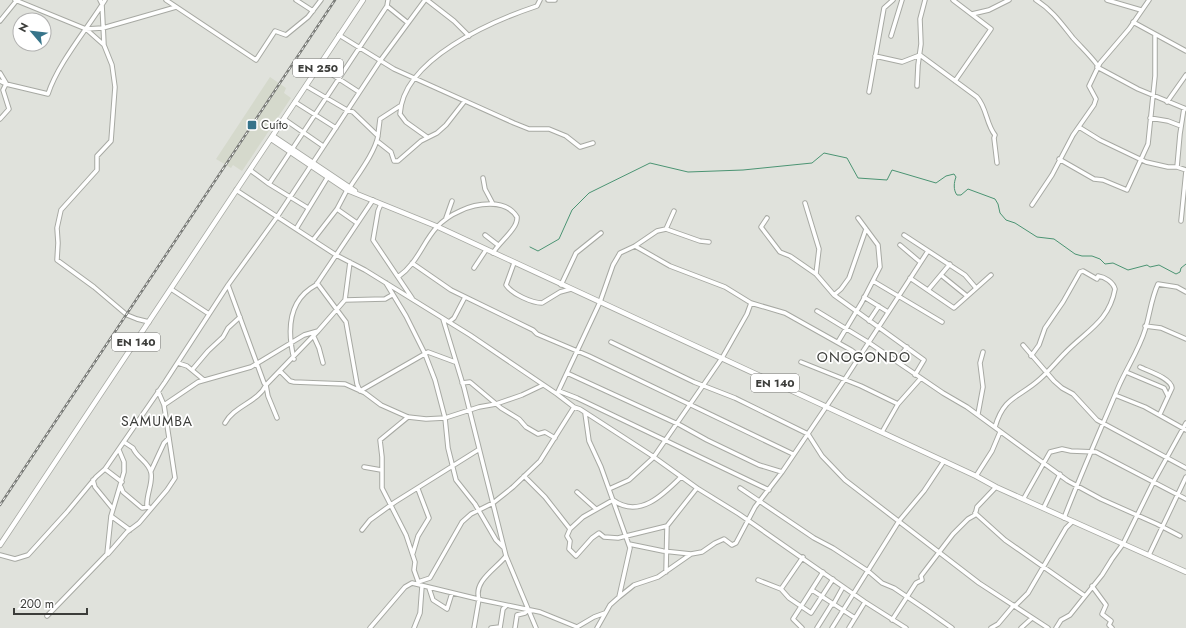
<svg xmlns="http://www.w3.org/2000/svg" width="1186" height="628" viewBox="0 0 1186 628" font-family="Jost,sans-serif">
<rect width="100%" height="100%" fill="#e0e2dc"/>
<path fill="#d5d9cc" d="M270,77L286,88L284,93L291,98L242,171L233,165L231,168L216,159Z"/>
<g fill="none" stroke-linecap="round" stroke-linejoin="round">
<path stroke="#4b9473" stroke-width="1" d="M530,247L538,251L559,239L572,210L589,193L650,163L688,172L743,170L812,163L824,153L847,158L858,178L887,180L892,170L936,183L946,176L954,174L956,177C954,182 953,190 957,195H961L968,189L995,199L998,204L1000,213L1006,220L1015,223L1037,237L1054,239L1075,254L1082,256H1092L1100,259L1105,264L1113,263L1128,270L1147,265L1150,267L1159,265L1176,274L1180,272L1181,268L1186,264"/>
<g stroke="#a7a9a3" stroke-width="5.5">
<path id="minor" d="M15,0L86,29L104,45
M100,0L102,4L104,45L112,65L115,87L111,141L97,156V170L61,210L57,228L58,243L57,260L94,287L127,315L137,319L149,322
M166,0L256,60L275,31L286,35L308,17L321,0
M296,0L313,11
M427,0L454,21L469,36
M548,0H555
M953,0L991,29L955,81
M1036,0C1052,10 1061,23 1073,38C1082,48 1090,55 1098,66
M1107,0L1141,10
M387,6L408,23
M972,14L989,10L1009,0
M0,21L17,0
M1133,22L1186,51
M86,29L103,28L176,7
M339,35L394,69L514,123L529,129H549L566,136L580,147L593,143
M891,36L902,0
M875,56L902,62L920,55L977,97C987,108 986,124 995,135L994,138L997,163
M319,66L359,92
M1097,67L1138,89L1186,109
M0,73L6,83
M0,81L6,84L48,94C58,63 88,28 105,0
M306,86L347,110L353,112L378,136C375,152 359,173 350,187
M917,86L918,65L921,44L920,19L925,0
M869,92L884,8L893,0
M295,102L336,128
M1167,102L1186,75
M1150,118L1168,121L1181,126
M0,119L9,109L3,90L6,84
M284,119L323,146
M1079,127L1100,140L1146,162L1168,167H1177L1186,170
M378,135L380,119L400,106
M427,137L406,122L400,114C403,59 492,21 537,6L540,0
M377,141L391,152L394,161H398L421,141L437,133L446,125L464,102
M1059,159L1094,179L1103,180L1127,190L1148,144L1155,76V35
M1177,167L1180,134L1184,108
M250,170L269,184L308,208
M483,178L485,189L493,204
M269,184L387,6L388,0
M236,190L336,255L365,270L470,335L557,394L574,407L580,409L651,455L697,488L739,514L865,602L906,628
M805,203L819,249L816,274
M381,204L378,211L373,240L412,298
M1032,205L1052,175L1073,135L1094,105L1096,99L1089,86L1100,63L1129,29L1149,0
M337,209L357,223
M446,218L452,201
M767,218L761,227L780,252L790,256L816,274L834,295L924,360L915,375
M1181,221L1186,171
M296,229L329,175
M666,229L674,211
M485,235L498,245
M904,235L965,275L976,288
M313,240L337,209L347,190
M900,245L920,262
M635,246L670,266L725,287L751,303L785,313L851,350L859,356
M412,263L451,290L533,330L537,334L589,356L793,454
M514,263L506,285C512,294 532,303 542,303L560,292L571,289
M474,268L486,250
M941,275L967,296
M398,277C426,257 423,227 460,211C470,206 480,204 490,204C501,204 511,207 517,217C518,229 499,242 493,253
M910,278L954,308L991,275
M873,281L942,322
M317,283L346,322L357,384L360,391
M386,283L406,316L425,354L435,380L445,418L448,448L456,480L475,504L496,540L503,547
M228,285L264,383L266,385L268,396L277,418
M561,285L576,253L601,233
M171,289L209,314
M929,289L950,264
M834,295L841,289L849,278L866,229
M864,297L888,312
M345,300L385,299L392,295
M817,311L868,342L943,393L967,407L1068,481L1101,499L1157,524L1180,536
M443,319L464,388L506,556L536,628
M869,321L879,306
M449,322L454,318L465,297
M1145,326L1161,328L1186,339
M314,337L319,348L323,363
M611,342L694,382L735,398L808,434L822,456L845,480L979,583L1048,628
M838,342L862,302L880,267L878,245L858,218
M1023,345L1054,381L1062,388L1073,394L1097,420L1186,468
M294,359C287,330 288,300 316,285L373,200
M896,361L907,347
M801,362L861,386L898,404
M178,363L187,366L204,380
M1140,367C1148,371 1171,378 1172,388L1160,414
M192,370L208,351L223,337L228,328L240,317
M280,371L290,381L294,382L345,384L365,393L381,405L408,417L426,419L445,418L479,407L496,404L522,395L543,385
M1126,372L1164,388L1168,396
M567,373L680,425L707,440L759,465L782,472
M462,383L470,382L501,408L519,419L526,427L538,434L545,432L555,438
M360,391L428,352L455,362
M559,391L577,398L769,490
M557,394L600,302L613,265L620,253L635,246L657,231L666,229L700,241L709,242
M1115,395L1145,407L1186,430
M164,405L198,382L251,367L304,335L318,331L345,300L350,262
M585,413L589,441L601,467L630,548L619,597L610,605L597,628
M978,414L983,387L980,363L983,352
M408,417L380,440L382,457V488L406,535L415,562L414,570L419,584
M225,423C234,406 258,402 266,385L318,331
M995,427C1004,396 1019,398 1040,379C1049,371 1057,361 1065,353C1086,331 1109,322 1115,289C1113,282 1105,277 1098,276L1097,279L1083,271L1080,272L1063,302L1045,328L1039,345L1031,356
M882,432L898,404L921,378
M124,442L133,448C137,458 149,462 151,473C153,484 146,494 147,507
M364,467L381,470
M105,469L122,482
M151,471L164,443L169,438
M524,476L545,497L570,529L583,517L613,500C639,519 663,495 681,477
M976,476L992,451L1000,432
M93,480L95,487L113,509
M121,487L123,492L142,508L149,507
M740,488L814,538L833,548L868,571L882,583L894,588L928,611L952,628
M609,489L629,480L653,458L722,358L747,314L751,303
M577,492L596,509
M1024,498L1050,452L1062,449L1071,451L1096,452L1186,499
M1044,507L1060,474
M975,513L1005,540L1085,596
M111,516L130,530
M1064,518C1081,474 1100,431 1118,388C1126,369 1139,350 1145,330C1150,314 1151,299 1158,284L1177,287L1186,292
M570,529L567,536L570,541L569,549L576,556L592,538L599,533L604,537L618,538L667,526L697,488
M362,530L370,520L395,502L478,450
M629,544L663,551L691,554
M413,553L418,536L429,518L418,489
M108,554L127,532L139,523L167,490L175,478L164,405L158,391
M0,555L15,559L28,555L67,512L96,477L105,469L165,382L228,285L277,217L380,61L425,0
M1149,555L1186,477
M666,572L667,526
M758,580L781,589L789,598L811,613L833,579
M418,582L430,578L462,522L471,514L493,503L513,487L540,461L574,407
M1092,586L1106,605L1102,614L1111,621L1109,625L1112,628
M429,588L433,600L447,609L452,593
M781,589L803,557
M812,590L855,618
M619,597L634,585L658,577L691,554L702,552L715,543L724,539L732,545L736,543L755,507L782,472L845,379L928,251
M833,605L843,587
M1015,606L1028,593L1066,528L1072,522
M47,616L107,554L111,516L124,472V462L119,450
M892,620L916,583L922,580L921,576L953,534L968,519L975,515L977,507L996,487
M370,628L405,587L412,583L482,600L540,612L577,627L594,617L605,613
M414,628L420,613L422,586
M474,628L479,599C473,581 497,568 506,556
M491,628L500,627
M500,628L503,609L506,606
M515,628L517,615L525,613L528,610
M802,628L793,619L823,572
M817,628L832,604
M832,628L899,521L924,491L944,461
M849,628L865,602
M991,628L998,624L1014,605
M1021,628L1032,618
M1056,628L1061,620L1070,615L1102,575L1112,559L1123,544L1154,481L1186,423"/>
</g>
<g stroke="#a7a9a3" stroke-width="6">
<path id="major" d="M273,136L355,191
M271,139L347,190L436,226L976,476L996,487L1186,572
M0,545L363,0"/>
</g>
<use href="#minor" stroke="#fff" stroke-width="3.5"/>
<use href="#major" stroke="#fff" stroke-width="4.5"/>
<g stroke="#7b7d79" stroke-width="2.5">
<path id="rail" d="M0,505L335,0"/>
</g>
<use href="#rail" stroke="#fff" stroke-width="1" stroke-dasharray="3" stroke-linecap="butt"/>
</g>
<rect fill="#36748a" stroke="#fff" stroke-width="1.5" x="247" y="120" width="10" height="10" rx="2"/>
<g text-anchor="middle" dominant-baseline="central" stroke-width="3.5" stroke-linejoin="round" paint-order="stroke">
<g fill="#fff" stroke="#767775" stroke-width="1">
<rect x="293" y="59" width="50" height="18" rx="3"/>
<rect x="112" y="333" width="48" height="18" rx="3"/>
<rect x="751" y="374" width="48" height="18" rx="3"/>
</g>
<g font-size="11" font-weight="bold" fill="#3c3d3a">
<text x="318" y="68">EN 250</text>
<text x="136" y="342">EN 140</text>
<text x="775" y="383">EN 140</text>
</g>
<g font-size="12" fill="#3c3d3a" stroke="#fff" text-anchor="start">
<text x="261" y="125">Cuíto</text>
</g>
<g font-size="14" letter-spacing="1" fill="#3c3d3a" stroke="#fff">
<text x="864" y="357">ONOGONDO</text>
<text x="157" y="421">SAMUMBA</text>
</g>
</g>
<g transform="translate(32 32) rotate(298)"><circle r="19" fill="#ffffff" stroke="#b1b1b0"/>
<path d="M0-3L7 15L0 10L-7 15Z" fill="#36748a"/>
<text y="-6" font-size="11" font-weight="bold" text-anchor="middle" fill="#3c3d3a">N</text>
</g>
<path d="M14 608v6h73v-6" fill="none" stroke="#3c3d3a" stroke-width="2"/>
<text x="20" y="608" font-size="12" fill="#3c3d3a" stroke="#ffffff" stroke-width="3" paint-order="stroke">200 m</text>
</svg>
